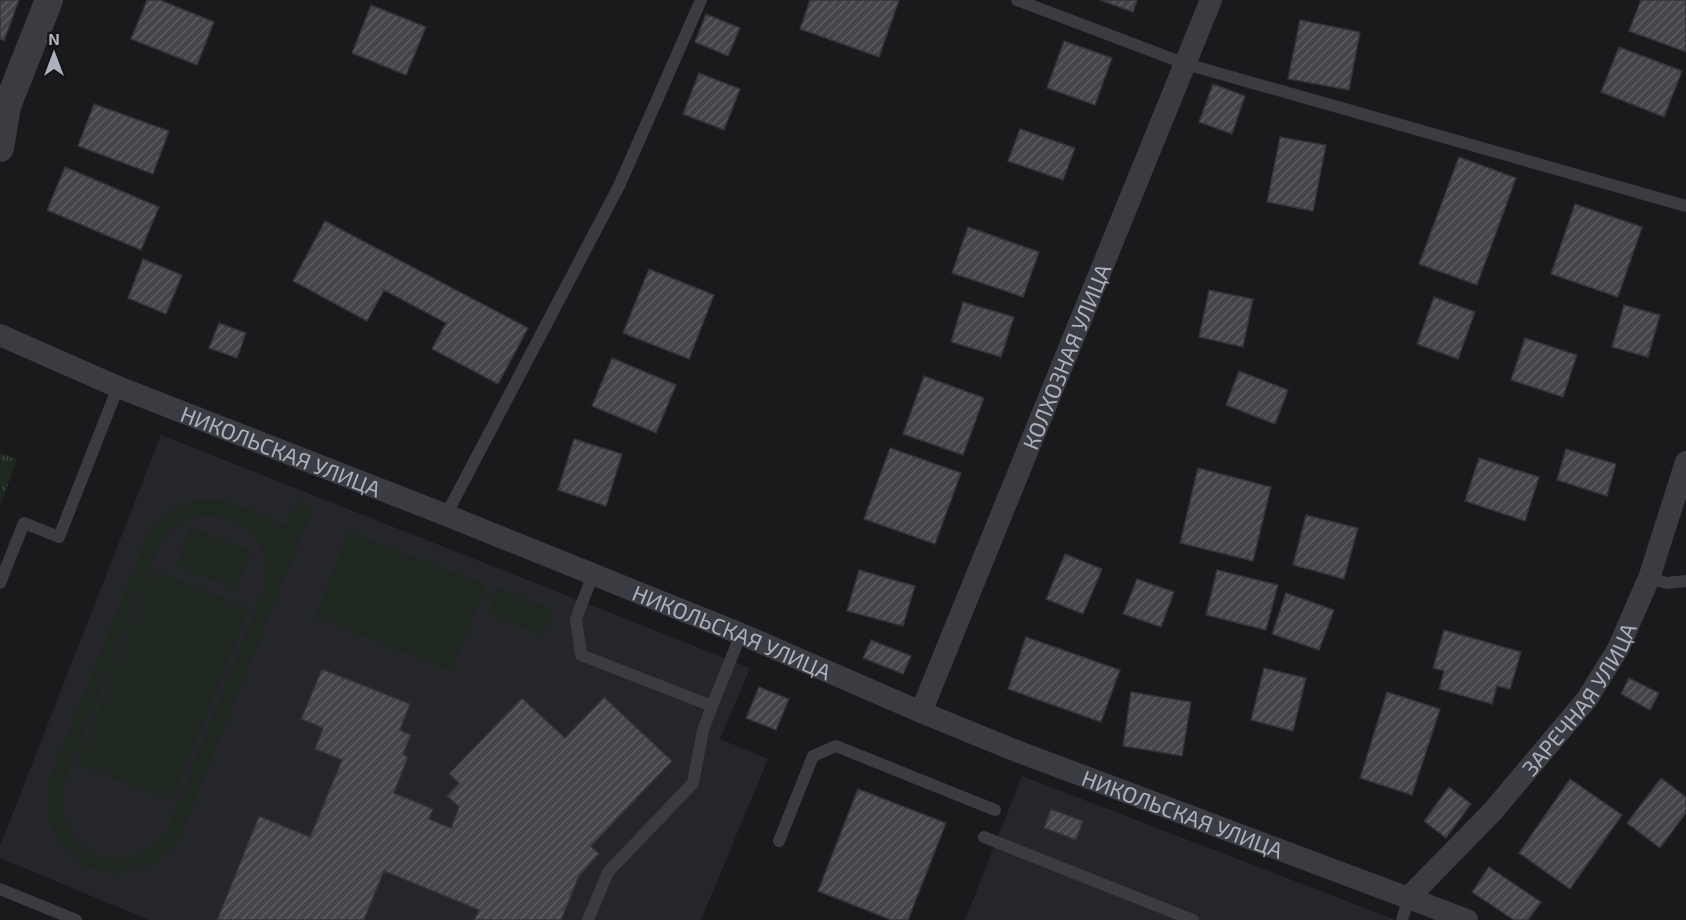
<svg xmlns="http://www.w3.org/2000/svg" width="1686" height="920" viewBox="0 0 1686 920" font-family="'Exo 2',sans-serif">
<defs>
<pattern id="grass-tufts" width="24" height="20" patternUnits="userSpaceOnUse" patternTransform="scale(1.5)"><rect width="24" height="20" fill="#1f2820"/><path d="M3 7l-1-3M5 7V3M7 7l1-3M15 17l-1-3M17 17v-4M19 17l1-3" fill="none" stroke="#3d453e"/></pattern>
<pattern id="building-hatch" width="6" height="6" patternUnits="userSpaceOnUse" patternTransform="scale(1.5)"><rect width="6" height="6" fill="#444549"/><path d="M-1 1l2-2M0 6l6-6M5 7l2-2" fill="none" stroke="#5c5d61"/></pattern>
</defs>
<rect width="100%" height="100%" fill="#1a1a1c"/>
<path fill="#252629" d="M161,435L750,668L720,739L768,759L701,920H149L0,858V846Z
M1022,776L1396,920H965Z"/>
<path fill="url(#grass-tufts)" d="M0,453L17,459L0,507Z"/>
<path fill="#1f2820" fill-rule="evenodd" d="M208,499C236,501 261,515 287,525L297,502L313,508L179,840C125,910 27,860 51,775L149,533C165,512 183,502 208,499ZM208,515C252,518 274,551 263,593L167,832C123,887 46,848 65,780L161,541C174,525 188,517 208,515Z
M191,527L251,551L236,589L176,566Z
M348,532L486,585L452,671L315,617Z
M153,570L249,608L172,801L77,764Z
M497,588L553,609L543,635L488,613Z"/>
<path fill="url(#building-hatch)" stroke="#333438" stroke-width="1.5" d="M0,0H19L4,41L0,39Z
M147,0H160L214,22L197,65L131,39Z
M810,0H899L879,57L800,29Z
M1100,0H1137L1133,12Z
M1641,0H1686V52L1629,31Z
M371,5L426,27L406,75L352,53Z
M706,14L740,28L728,56L695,42Z
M1300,20L1360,32L1349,90L1288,79Z
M1064,41L1112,58L1095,105L1047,88Z
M1619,47L1682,71L1664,117L1601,92Z
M699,73L740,89L724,130L683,114Z
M1213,84L1245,96L1232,134L1199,122Z
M94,104L169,131L153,174L78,146Z
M1020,129L1075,148L1063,180L1008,161Z
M1280,137L1326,145L1313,211L1267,202Z
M1459,157L1516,178L1477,285L1419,264Z
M65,167L159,207L141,250L47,210Z
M1575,204L1642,227L1618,297L1551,274Z
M325,221L528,328L498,384L432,349L446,323L384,290L367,321L293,281Z
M968,227L1039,252L1023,297L952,273Z
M143,259L182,275L166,314L128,298Z
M649,269L714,295L689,359L623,333Z
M1209,290L1253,299L1243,347L1199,337Z
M1434,297L1475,312L1458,359L1417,344Z
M963,302L1014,317L1001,357L951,342Z
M1624,305L1660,315L1648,357L1612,347Z
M219,323L246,333L237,358L209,348Z
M1525,338L1577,355L1563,397L1511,380Z
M612,358L676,385L656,433L592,406Z
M1239,371L1288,390L1275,424L1226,405Z
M924,376L984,398L963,455L903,434Z
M574,439L622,454L606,506L558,490Z
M890,448L961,473L935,544L864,519Z
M1566,449L1616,464L1607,496L1557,480Z
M1479,458L1539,477L1525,521L1465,501Z
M1198,468L1271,487L1253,561L1180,543Z
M1306,515L1358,528L1344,579L1293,565Z
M1065,554L1102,569L1083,614L1046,599Z
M859,570L915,586L903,626L847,611Z
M1217,570L1278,585L1266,630L1206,615Z
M1137,579L1174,592L1161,627L1123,614Z
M1286,593L1334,610L1319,650L1272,634Z
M1444,630L1521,652L1510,689L1497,686L1492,704L1439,689L1444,671L1433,668Z
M1026,637L1120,670L1101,722L1008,689Z
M871,640L911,656L903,674L863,658Z
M1264,668L1306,678L1293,731L1251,720Z
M322,669L410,704L400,730L411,735L403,754L408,757L394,793L433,809L429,819L451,828L459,807L447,796L459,783L449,774L522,698L565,738L604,697L672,761L591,846L599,854L579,876L561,920H474L479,910L384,871L364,920H217L259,816L310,837L342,760L315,749L323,728L301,719Z
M1629,678L1659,693L1650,710L1621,694Z
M759,687L789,699L776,730L746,718Z
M1131,692L1191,702L1182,756L1123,746Z
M1387,692L1440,709L1412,795L1360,778Z
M1661,778L1686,797V813L1660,848L1627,823Z
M1570,779L1622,815L1570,889L1519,853Z
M1449,787L1471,804L1446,838L1424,821Z
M858,789L946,823L908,920H891L818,891Z
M1051,809L1083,821L1076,840L1044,828Z
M1489,867L1541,902L1528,920H1514L1472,892Z"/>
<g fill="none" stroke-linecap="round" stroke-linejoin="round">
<path stroke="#3a3c42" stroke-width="12" d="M1017,0L1186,64L1686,206
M446,515L619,186L701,0
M593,574L576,619L581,655L712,706L741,634
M1649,578L1667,583L1686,581
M0,583L24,523L59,537L118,387
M984,837L1193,920
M779,841L813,756L836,746L995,810
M0,889L76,920
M588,920L608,872L693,783L703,730L712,706
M1402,920L1409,897"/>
<g stroke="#3a3c42" stroke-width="22">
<path id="s1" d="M0,335L118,387L446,515L741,634L921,712L1019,752L1467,920"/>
<path id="s2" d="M921,712L1211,0"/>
<path id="s3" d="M1409,897L1493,811L1587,699L1618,649L1649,578L1686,462"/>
</g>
<path stroke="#3a3c42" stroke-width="28" d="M0,148L7,106L49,0"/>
</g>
<g text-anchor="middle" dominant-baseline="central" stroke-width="6" stroke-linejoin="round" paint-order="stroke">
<g font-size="22" fill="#abb1bd" stroke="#151517">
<text stroke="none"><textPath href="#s2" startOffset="384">КОЛХОЗНАЯ УЛИЦА</textPath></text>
<text stroke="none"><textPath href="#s1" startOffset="304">НИКОЛЬСКАЯ УЛИЦА</textPath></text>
<text stroke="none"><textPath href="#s1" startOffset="790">НИКОЛЬСКАЯ УЛИЦА</textPath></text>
<text stroke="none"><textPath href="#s3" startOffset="262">ЗАРЕЧНАЯ УЛИЦА</textPath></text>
<text stroke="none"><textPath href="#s1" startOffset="1276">НИКОЛЬСКАЯ УЛИЦА</textPath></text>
</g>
</g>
<g transform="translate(54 54)" stroke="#151517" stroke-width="4.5" paint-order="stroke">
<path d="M0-4.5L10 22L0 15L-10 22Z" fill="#abb1bd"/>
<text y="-9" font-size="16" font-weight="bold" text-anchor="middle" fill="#abb1bd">N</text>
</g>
</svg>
